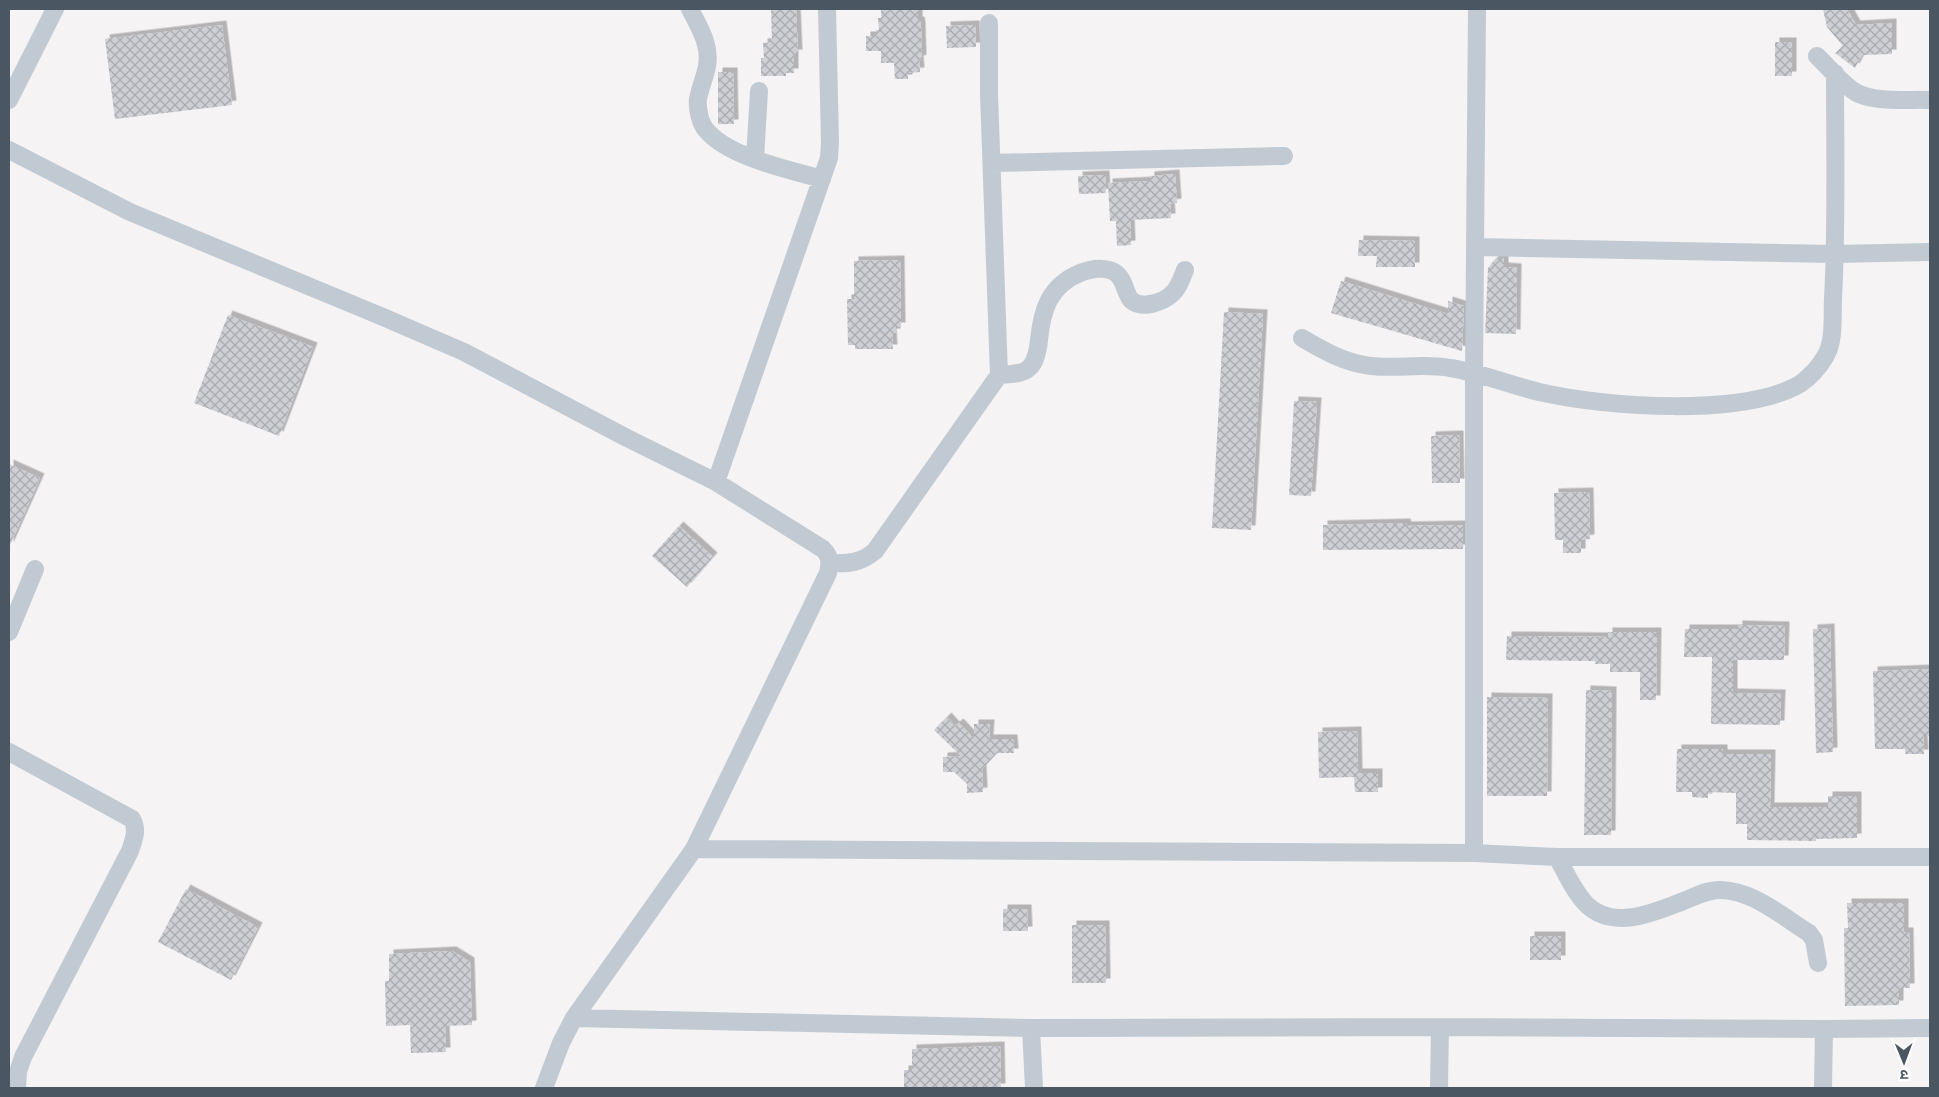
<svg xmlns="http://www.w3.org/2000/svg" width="1939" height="1097" viewBox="0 0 1939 1097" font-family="Quicksand,'Noto Sans Devanagari',sans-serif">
<defs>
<pattern id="building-cross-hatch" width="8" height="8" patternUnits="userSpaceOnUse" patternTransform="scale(1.25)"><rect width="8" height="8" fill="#cdcfd5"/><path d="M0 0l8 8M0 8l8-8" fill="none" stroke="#a8abb0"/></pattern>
<filter id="shadow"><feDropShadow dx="4.5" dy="-4.5" stdDeviation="0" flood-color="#0004"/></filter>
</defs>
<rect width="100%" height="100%" fill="#f5f3f3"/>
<path fill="url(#building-cross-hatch)" filter="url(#shadow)" d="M771,9H796L798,54H794V73H786V76H761V58H764L763,43L772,42Z
M881,9H918V21H920L921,27L922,59L919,60L920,72L908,73V79H895L894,63H881V51H866V36H876V30H879L878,18H881Z
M1823,9H1847L1856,25L1892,23V54L1862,55L1855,68L1835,53L1843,46L1827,27Z
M222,25L232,105L115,119L105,39Z
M975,25L976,47L947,48L946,26Z
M1775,42H1792V76H1775Z
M718,72H733L734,124H718Z
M1175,174L1177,203L1170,204L1171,218L1130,220L1131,245L1117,246L1116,221H1110L1108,183L1150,181V176Z
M1105,175L1106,193L1079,194L1078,176Z
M1359,240L1415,241V267H1376L1377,256H1358Z
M1496,258H1504V267L1517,268L1516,334L1485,333L1488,268Z
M900,260L901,327H896V333H892L893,349H855V345H848L847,299H854V261Z
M1341,281L1448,314V301L1464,306L1462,351L1331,313Z
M1224,312L1263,314L1251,530L1212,528Z
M228,315L313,347L279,436L194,403Z
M1294,401L1317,402L1311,496L1289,495Z
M1459,435L1460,483H1432L1431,436Z
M9,464L40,478L9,547Z
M1589,492L1590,539L1581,540V553H1563V540H1555L1554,493Z
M1406,523L1407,526L1463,525V549L1323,550V525Z
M679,526L713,557L687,587L652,556Z
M1738,625L1785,626L1784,660H1733V693L1781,694L1780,725L1711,724L1712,657H1684L1685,629H1738Z
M1830,628L1833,752L1816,753L1813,629Z
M1608,632H1657L1656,700H1640V672H1610V664H1595V661L1506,660L1507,636L1608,637Z
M1930,669V736H1923L1924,754H1905V749H1875L1873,671Z
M1586,690L1612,691L1611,835H1584Z
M1487,697L1548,698L1547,796H1487Z
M947,717L955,726L959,723L974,739V724H990L989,739H1013L1014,753H997L982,769L983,792L967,793V784L954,772H943V757L961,756L934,730Z
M1357,731L1358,773H1378V792H1355L1354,777L1319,778L1318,732Z
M1677,749H1723V754H1771L1770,807H1828V796H1857V838L1816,839V841L1747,840V824H1736V793L1708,792V798L1692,797V792H1676Z
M186,889L258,927L231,980L158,942Z
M1847,903H1904V932H1909L1910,988H1899V1005L1845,1006L1844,928H1848Z
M1003,909H1027L1028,931H1003Z
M1072,925H1105L1106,983H1072Z
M1530,936H1561V960H1530Z
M452,951L470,962L472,1025L445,1026L446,1052L411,1053L410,1025L386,1026L385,981H389V954Z
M1000,1046L1001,1088H904V1070H912V1049Z"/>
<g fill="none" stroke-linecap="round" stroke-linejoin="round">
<path stroke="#c1cad2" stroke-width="18" d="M690,9C699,27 711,45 707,66C705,77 700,88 698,99C697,109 700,124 707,131C729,157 790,170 822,179
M1817,56C1829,67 1842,85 1857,93C1878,103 1907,99 1930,100
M9,100L55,9
M9,150L130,212L383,317L464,352L627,438L716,482L823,549C831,557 830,563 828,573L694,849L574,1018L561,1043L544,1088
M755,159L759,91
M992,163L1284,156
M1476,247L1835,254L1930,252
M1302,338C1324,351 1345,363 1371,366C1397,369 1424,363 1450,368C1482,373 1512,386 1544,393C1606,407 1743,417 1800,384C1810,377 1819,367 1825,357C1835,341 1832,317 1833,299C1837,224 1835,148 1835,73
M999,375C1008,374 1022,375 1029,368C1036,362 1038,350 1039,340C1042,310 1049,286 1080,273C1093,268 1113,265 1121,279C1125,285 1126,294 1131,300C1142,310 1164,302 1173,293C1179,287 1182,278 1185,270
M716,482L829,158L830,143L827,9
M830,563C848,564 861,563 875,551L999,375L989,94V23
M9,632L35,569
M9,752L132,819C138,830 134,839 130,851L23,1057L18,1072L17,1088
M694,849L1474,853L1557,857H1930
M1474,853V373L1477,9
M1557,857C1566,873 1574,892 1587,905C1613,930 1653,913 1681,902C1694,897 1708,889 1721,890C1754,891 1783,917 1809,933L1814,940L1818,963
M574,1018L1031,1028L1440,1027L1824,1029L1930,1028
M1031,1028L1034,1088
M1439,1088L1440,1027
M1823,1088L1824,1029"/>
</g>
<rect width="1939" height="1097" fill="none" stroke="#4a5661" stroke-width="20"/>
<g transform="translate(1904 1062) rotate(179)" stroke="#ffffff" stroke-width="4" paint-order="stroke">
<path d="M0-4L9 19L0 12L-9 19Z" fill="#4a5661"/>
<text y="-8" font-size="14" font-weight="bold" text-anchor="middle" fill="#4a5661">उ</text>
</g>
</svg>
